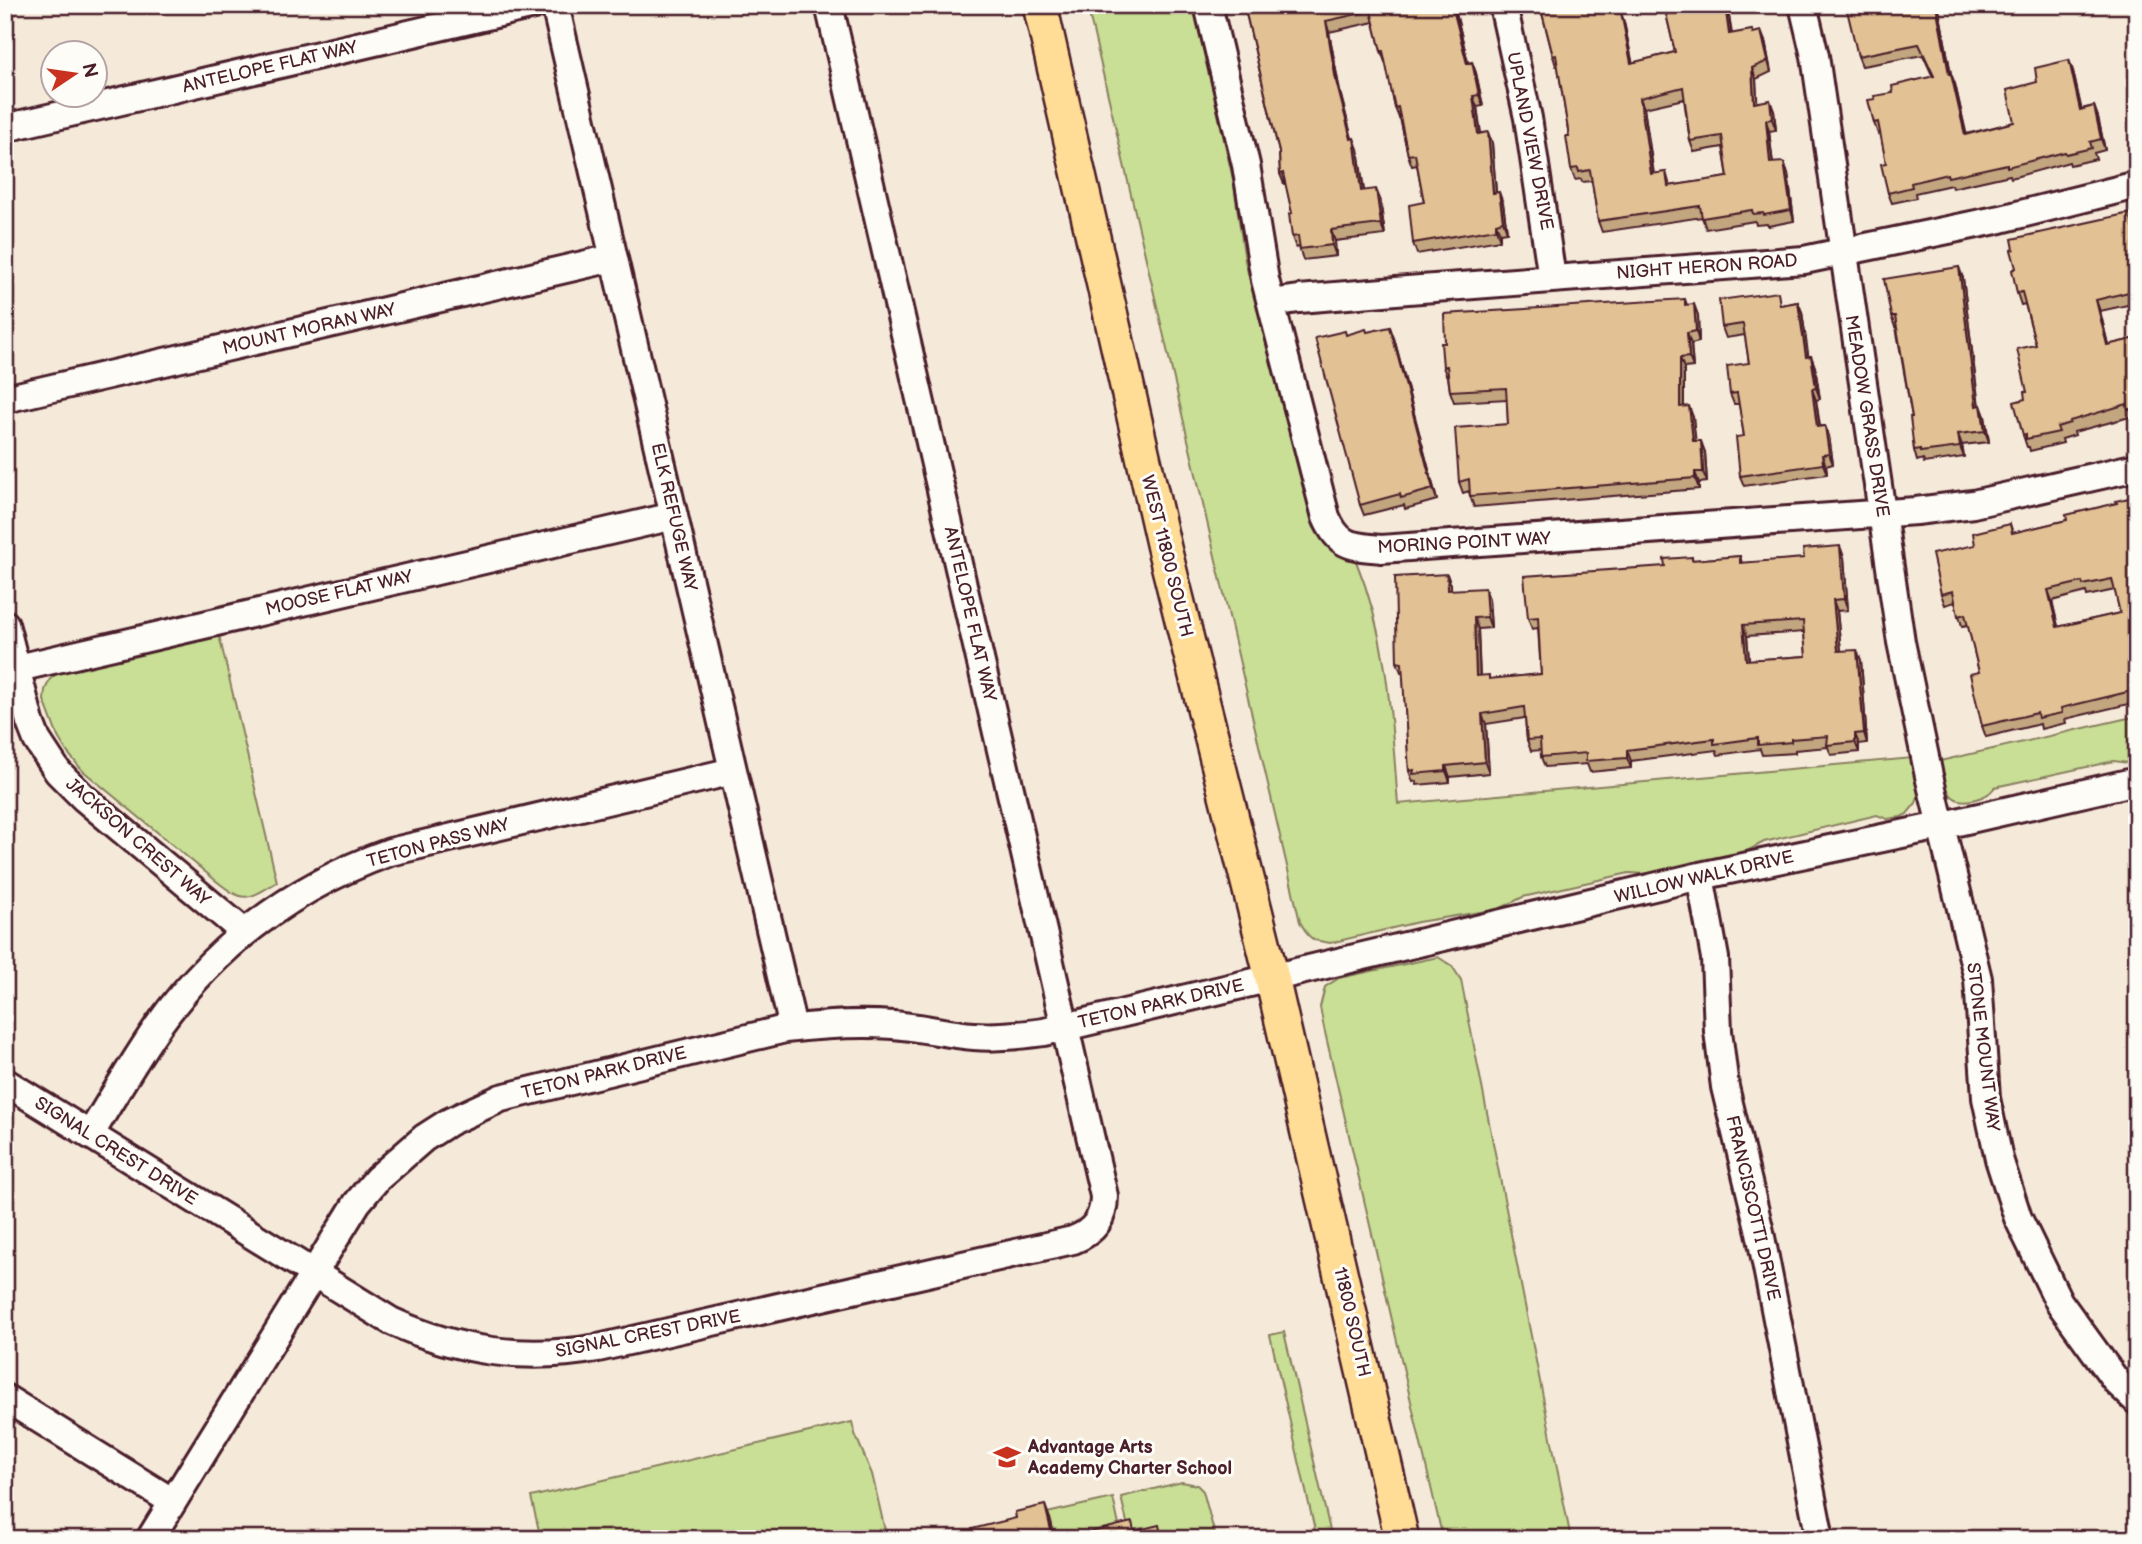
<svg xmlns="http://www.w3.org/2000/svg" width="2142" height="1544" viewBox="0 0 2142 1544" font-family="'Balsamiq Sans',sans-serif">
<rect width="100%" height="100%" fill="#f5ead9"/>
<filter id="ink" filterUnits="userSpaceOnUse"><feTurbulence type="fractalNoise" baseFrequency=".0143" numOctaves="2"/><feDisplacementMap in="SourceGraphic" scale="14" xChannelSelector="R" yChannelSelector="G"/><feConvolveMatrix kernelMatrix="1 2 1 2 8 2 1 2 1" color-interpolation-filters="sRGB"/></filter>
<g filter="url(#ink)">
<path fill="#c8df95" stroke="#897f60" stroke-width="2" d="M1087,5H1193L1233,179L1245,261L1313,526C1323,545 1335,556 1356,561C1389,642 1391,718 1398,804L1913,758L1920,791L1916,803L1907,814L1901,817L1887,819L1877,815L1764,842L1745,852L1648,874L1629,873L1523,897L1499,909L1418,922L1330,943L1314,940L1308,935L1300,922Z
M219,635L277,882C246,901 244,903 215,880L82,770L67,752L58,737L44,700L45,690L50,679L58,673Z
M2137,716V761L2128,763L2114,761L1995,787C1989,795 1985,796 1976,799C1946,808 1944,783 1940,761Z
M1438,957L1452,966L1461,980L1571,1539H1443L1324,1028L1320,1007L1325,987L1339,978Z
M1284,1332L1332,1539H1317L1270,1335Z
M852,1422L855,1434L872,1474L887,1539H541L531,1497Z
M1182,1482L1197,1485L1203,1491L1216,1539H1145L1142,1528L1129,1531L1121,1497Z
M1113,1498L1122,1539H1055L1047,1513Z"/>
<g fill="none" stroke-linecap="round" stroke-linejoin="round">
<g stroke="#4a1f2b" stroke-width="32">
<path id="minor" d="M555,5L793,1028
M1208,5L1246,165L1265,280L1326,517C1339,547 1351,546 1381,549L1916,511L1973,504L2137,467
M1503,5L1528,118L1552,278
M1803,5L1815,56L1901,642L1929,776L1978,979L1986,1098L1999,1159L2018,1218L2059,1302L2117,1382L2137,1401
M5,128L534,5
M1271,303L1299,299L1408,290L1804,260L2001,219L2137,185
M5,399L613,258
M5,624L30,722L37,740L58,772L84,798L244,932
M5,671L674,516
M1700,876L1715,958L1718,1031L1725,1087L1760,1232L1820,1539
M5,1082L391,1321C459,1352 525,1361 598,1348L1073,1240C1094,1232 1104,1218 1104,1196L829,5
M90,1135C112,1098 134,1061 158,1026C217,943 295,886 390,852L733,771
M5,1398L173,1502
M150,1539L357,1203L377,1179L424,1138L449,1122L501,1098L785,1029C821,1025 856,1022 893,1025C920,1027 947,1034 974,1036C997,1038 1021,1035 1044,1032L1700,876L1940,826L2137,781"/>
</g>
<g stroke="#4a1f2b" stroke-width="38">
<path id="major" d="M1040,5L1164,548L1272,978L1402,1539"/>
</g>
<use href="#minor" stroke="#fdfcf7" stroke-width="26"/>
<use href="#major" stroke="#ffdd96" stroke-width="33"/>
</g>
<path fill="#c2a67f" stroke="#4a1f2b" stroke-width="2" fill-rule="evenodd" d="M1244,5H1454L1468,63L1472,62L1476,73L1483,106L1477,107L1481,133L1492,143L1496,192L1503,203L1507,232L1500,233V240L1417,254L1413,243L1424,202L1417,165L1412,166L1408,155L1400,118H1399L1395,108L1386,62H1385L1381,51L1374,22L1329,32L1340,92L1352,139L1358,149L1364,190L1380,199L1385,235L1335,241L1336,256L1303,260L1299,247L1296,248L1292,237V213L1286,184H1284L1280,174L1279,152Z
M1540,5H1616L1618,12L1624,22L1632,63L1675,52L1664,5H1748L1728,10L1732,34L1753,33L1765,41L1771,72L1756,79L1757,102L1774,111L1776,130L1769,131L1773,163L1788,173L1794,221L1768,226L1767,224L1756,225L1755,221L1706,229L1702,217L1602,232L1598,221L1592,181L1582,182L1581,179L1575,180L1571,169L1569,136L1558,66H1556L1553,56ZM1684,99L1690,141L1694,152L1723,147L1728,177L1670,186L1666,172L1654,174L1644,108Z
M1848,5H1938L1951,74L1955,84L1966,134L2014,122L2037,82L2069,60L2073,71L2081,109L2094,106L2098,117L2105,150L2094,153L2096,159L2070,165L2069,162L2011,178L2010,175L1952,188L1951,185L1915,193L1916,198L1892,203L1888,193L1886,163L1881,133L1878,134L1874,123L1875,99L1893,93L1933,77L1923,55L1862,66L1858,56Z
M2137,226V303L2100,311L2108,345L2137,338V428L2130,417L2074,432L2075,435L2062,439L2063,443L2030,451L2029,447H2027L2023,435L2025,399L2036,345L2025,304L2021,305L2017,293Z
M1963,278L1979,406L1985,416L1989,442L1962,445L1964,457L1924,463L1923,459L1917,461L1914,450L1912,417L1896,327H1895L1891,316Z
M1685,299L1687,305L1698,315L1699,342L1691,344L1693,367L1684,368V407L1693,417L1695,441L1705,452L1707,482L1699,483V489L1474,507L1470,496L1469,491L1463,493L1459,482L1508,424L1507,399L1454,402L1450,391L1448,377H1447L1443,367Z
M1798,302L1802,312L1808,356H1811L1815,367L1820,399L1816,400L1820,426H1825L1829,436L1833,464L1826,466L1827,474L1744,486L1740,476L1744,436L1739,404H1734L1730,394L1749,363L1745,335L1726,338L1722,327L1782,305Z
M1367,332L1394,338L1437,500L1405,509L1404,505L1364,515L1360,505L1346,335Z
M2137,496V702L2065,719L2066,723L2041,729L2040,724L1986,737L1982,726L1979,672L1968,625L1962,626L1955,602L1945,605L1941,594L1975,545L2010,524L2013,533L2067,520ZM2115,590L2120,613L2058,627L2052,601L2086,592L2087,596Z
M1740,556L1742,563L1844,557L1848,610L1837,611L1841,651L1861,660L1867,743L1859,744V752L1831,755L1828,747L1795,750V753L1762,755L1760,749L1718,755L1716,750L1631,761V768L1590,772L1587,764L1545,767L1541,757V750L1531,751L1527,740L1525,718L1486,724L1489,773L1450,777V782L1417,785L1416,781L1413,782L1409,771L1403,673L1401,672L1397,662L1451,585V590L1489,599L1491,628L1478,629L1480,676L1490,679L1541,674L1538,628L1532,629L1528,618L1692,557L1693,560ZM1804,632L1806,656L1749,660L1747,636Z"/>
<path fill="#9e8768" stroke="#4a1f2b" stroke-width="2" d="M1452,5H1454L1471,74L1467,64Z
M1725,5H1726L1728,10L1733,45L1729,34Z
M1936,5H1938L1939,9L1953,85L1949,74Z
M1621,12L1624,22L1635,74L1631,63Z
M1326,21L1329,32L1340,92L1355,150L1351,139L1336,81Z
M1761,31L1765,41L1771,72L1768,61Z
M2069,60L2073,71L2084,120L2080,110Z
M1472,62L1476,73L1483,106L1479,95Z
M1752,68L1756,79L1758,113L1754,103Z
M1951,74L1955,84L1969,145L1965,135Z
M1473,96L1477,107L1482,144L1478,134Z
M1640,98L1644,108L1655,185L1651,174Z
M1770,100L1774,111L1776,130L1772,119Z
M2094,106L2098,117L2105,150L2101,139Z
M1766,120L1769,131L1774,173L1770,163Z
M1488,132L1492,143L1497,203L1493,193Z
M1354,138L1358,149L1365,201L1361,191Z
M1784,162L1788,173L1794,221L1791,210Z
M1376,189L1380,199L1385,235L1381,224Z
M1499,192L1503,203L1507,232L1503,221Z
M1496,223L1500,233V240L1496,229Z
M1331,230L1335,241L1336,256L1332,245Z
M1959,267L1963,278L1980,417L1976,406Z
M2096,300L2100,311L2111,357L2107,345Z
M1798,302L1802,312L1810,367L1806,357Z
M1694,304L1698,315L1699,342L1696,331Z
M1390,327L1394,338L1437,500L1433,489Z
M1687,333L1691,344L1693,367L1689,357Z
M1811,356L1815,367L1820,399L1816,388Z
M1680,358L1684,368V418L1680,407Z
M1812,389L1816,400L1821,438L1817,427Z
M1981,405L1985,416L1989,442L1985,431Z
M1689,406L1693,417L1697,452L1693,441Z
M1825,426L1829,436L1833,464L1829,454Z
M1958,434L1962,445L1964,457L1960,447Z
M1701,441L1705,452L1707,482L1703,472Z
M1822,455L1826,466L1827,474L1823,464Z
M1695,472L1699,483V489L1695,478Z
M1840,546L1844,557L1848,610L1844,599Z
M1447,574L1451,585L1452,601L1448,590Z
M1485,588L1489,599L1491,628L1487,617Z
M2048,590L2052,601L2061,638L2057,627Z
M1833,600L1837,611L1842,661L1838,651Z
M1474,618L1478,629L1480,687L1476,676Z
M1743,625L1747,636L1750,671L1746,660Z
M1857,650L1861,660L1867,743L1864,733Z
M1482,714L1486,724L1489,773L1485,762Z
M1855,734L1859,744V752L1855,742Z
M1627,750L1631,761V768L1627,758Z
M1446,766L1450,777V782L1446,771Z
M1045,1505L1051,1521L1055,1539H1053Z"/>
<path fill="#e2c194" stroke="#4a1f2b" stroke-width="2" fill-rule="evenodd" d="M1244,5H1452L1467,64L1472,62L1479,95L1473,96L1478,134L1488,132L1493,193L1499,192L1503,221L1496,223V229L1413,243L1409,205L1424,202L1415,154L1408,155L1398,107L1395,108L1383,51H1381L1371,11L1326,21L1336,81L1351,139L1354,138L1361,191L1376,189L1381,224L1331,230L1332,245L1300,249L1298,236L1292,237L1289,214L1292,213L1283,173L1280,174L1279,152Z
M1540,5H1615L1616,13L1621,12L1631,63L1675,52L1664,5H1725L1729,34L1752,30L1753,33L1761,31L1768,61L1752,68L1754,103L1770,100L1772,119L1766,120L1770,163L1784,162L1791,210L1764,215L1763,213L1753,214L1752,210L1702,218L1700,206L1598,221L1590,170L1579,172L1578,168L1571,169L1566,136H1569L1556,55L1553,56ZM1683,87L1690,141L1722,136L1728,177L1668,186L1666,172L1651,174L1640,98Z
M1848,5H1936L1949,74H1951L1965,135L2014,122L2007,90L2037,82L2035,68L2069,60L2080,110L2094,106L2101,139L2090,142L2092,148L2066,154L2065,152L2007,167V164L1948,177L1947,174L1911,183L1912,187L1888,193L1881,164L1886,163L1878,122L1874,123L1868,100L1875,99L1874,96L1893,93L1892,86L1934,76L1919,44L1858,56L1846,6Z
M2130,213L2133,227L2137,226V290L2096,300L2107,345L2137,338V415L2132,417L2131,409L2128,410L2127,404L2070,421V423L2057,427L2059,432L2026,439V434L2023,435L2014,402L2025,399L2024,392H2027L2017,349L2036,345L2022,292L2017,293L2012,270L2016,268L2011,250L2014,249L2012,239Z
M1959,267L1976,406L1981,405L1985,431L1958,434L1960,447L1920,452V449L1914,450L1910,417H1912L1895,316H1891L1884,279Z
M1778,292L1780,305L1798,302L1806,357L1811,356L1816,388L1812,389L1817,427L1825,426L1829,454L1822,455L1823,464L1740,476L1736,437L1744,436L1737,393L1730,394L1727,366L1749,363L1743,324L1722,327L1719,300Z
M1685,299V305L1694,304L1696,331L1687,333L1689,357L1680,358V407L1689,406L1693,441H1701L1703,472H1695V478L1470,496L1469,479L1459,482L1455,428L1508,424L1506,388L1450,391L1447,366L1443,367L1441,343H1445L1444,314Z
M1390,327L1433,489L1401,498L1400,494L1360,505L1315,338L1345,331L1346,335L1366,329L1367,332Z
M2137,496V692L2136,690L2061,708L2062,713L2038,718L2037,713L1982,726L1970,674L1979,672L1965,614L1958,616L1953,591L1941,594L1932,554L1975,545L1973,533L2010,524L2012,533L2067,520L2066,515L2117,503L2116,501ZM2112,579L2120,613L2057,627L2048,590L2082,582L2083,585Z
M1840,546L1844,599L1833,600L1838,651L1857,650L1864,733L1855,734V742L1827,745L1828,736L1791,739V742L1758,745V738L1714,744V739L1627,750V758L1586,761V753L1541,757L1540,739L1527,740L1524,707L1482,714L1485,762L1446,766V771L1413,774L1414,770L1409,771L1402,663L1397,662L1395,577L1447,574L1448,590L1485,588L1487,617L1474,618L1476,676L1489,675V679L1541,674L1538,617L1528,618L1524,576L1665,566L1664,559L1692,557V560L1740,556V563L1804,558L1803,549ZM1803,621L1806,656L1746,660L1743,625Z
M1045,1505L1053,1539H951L973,1534L972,1529L1016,1518L1015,1512Z
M1132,1522L1134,1531L1159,1525L1162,1539H1061Z"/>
</g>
<defs>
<g id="school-bare" transform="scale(2.1)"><path d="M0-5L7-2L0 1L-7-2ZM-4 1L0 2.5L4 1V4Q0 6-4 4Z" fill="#c8321e" stroke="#fdfcf7" stroke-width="2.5" paint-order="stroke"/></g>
</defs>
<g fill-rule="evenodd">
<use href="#school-bare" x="1007" y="1457"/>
</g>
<g text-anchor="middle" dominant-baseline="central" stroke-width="6" stroke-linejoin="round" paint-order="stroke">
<g font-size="18" fill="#4a1f2b" stroke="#fdfcf7">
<text transform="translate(270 67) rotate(-13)">ANTELOPE FLAT WAY</text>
<text transform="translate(1530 141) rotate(79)">UPLAND VIEW DRIVE</text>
<text transform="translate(1707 267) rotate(-4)">NIGHT HERON ROAD</text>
<text transform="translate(309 329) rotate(-13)">MOUNT MORAN WAY</text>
<text transform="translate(1867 416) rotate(81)">MEADOW GRASS DRIVE</text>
<text transform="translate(674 517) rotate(77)">ELK REFUGE WAY</text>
<text transform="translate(1464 543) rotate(-3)">MORING POINT WAY</text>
<text transform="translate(1167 556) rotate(76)">WEST 11800 SOUTH</text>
<text transform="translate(339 593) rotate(-13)">MOOSE FLAT WAY</text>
<text transform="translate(970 614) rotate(77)">ANTELOPE FLAT WAY</text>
<text transform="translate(138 842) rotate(41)">JACKSON CREST WAY</text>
<text transform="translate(438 843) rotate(-15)">TETON PASS WAY</text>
<text transform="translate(1704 877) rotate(-13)">WILLOW WALK DRIVE</text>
<text transform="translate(1161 1004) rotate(-13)">TETON PARK DRIVE</text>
<text transform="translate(1983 1047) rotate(83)">STONE MOUNT WAY</text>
<text transform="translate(604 1073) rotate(-14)">TETON PARK DRIVE</text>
<text transform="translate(116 1151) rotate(32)">SIGNAL CREST DRIVE</text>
<text transform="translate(1753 1208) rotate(77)">FRANCISCOTTI DRIVE</text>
<text transform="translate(1352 1322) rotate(77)">11800 SOUTH</text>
<text transform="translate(648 1334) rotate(-11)">SIGNAL CREST DRIVE</text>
</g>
<g font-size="18" font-weight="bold" fill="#4a1f2b" stroke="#fdfcf7" text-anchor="start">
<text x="1028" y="1447">Advantage Arts<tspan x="1028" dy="21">Academy Charter School</tspan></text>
</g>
</g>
<rect width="2142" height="1544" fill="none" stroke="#fdfcf7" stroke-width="28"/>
<rect x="14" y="14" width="2114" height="1516" fill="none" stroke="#4a1f2b" stroke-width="2.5" filter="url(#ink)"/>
<g transform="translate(74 74) rotate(77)"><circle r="33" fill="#fdfcf7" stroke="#b5a4a5" stroke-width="2"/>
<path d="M0-5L12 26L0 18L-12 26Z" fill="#c8321e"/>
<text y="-10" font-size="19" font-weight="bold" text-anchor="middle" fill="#4a1f2b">N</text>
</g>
</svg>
